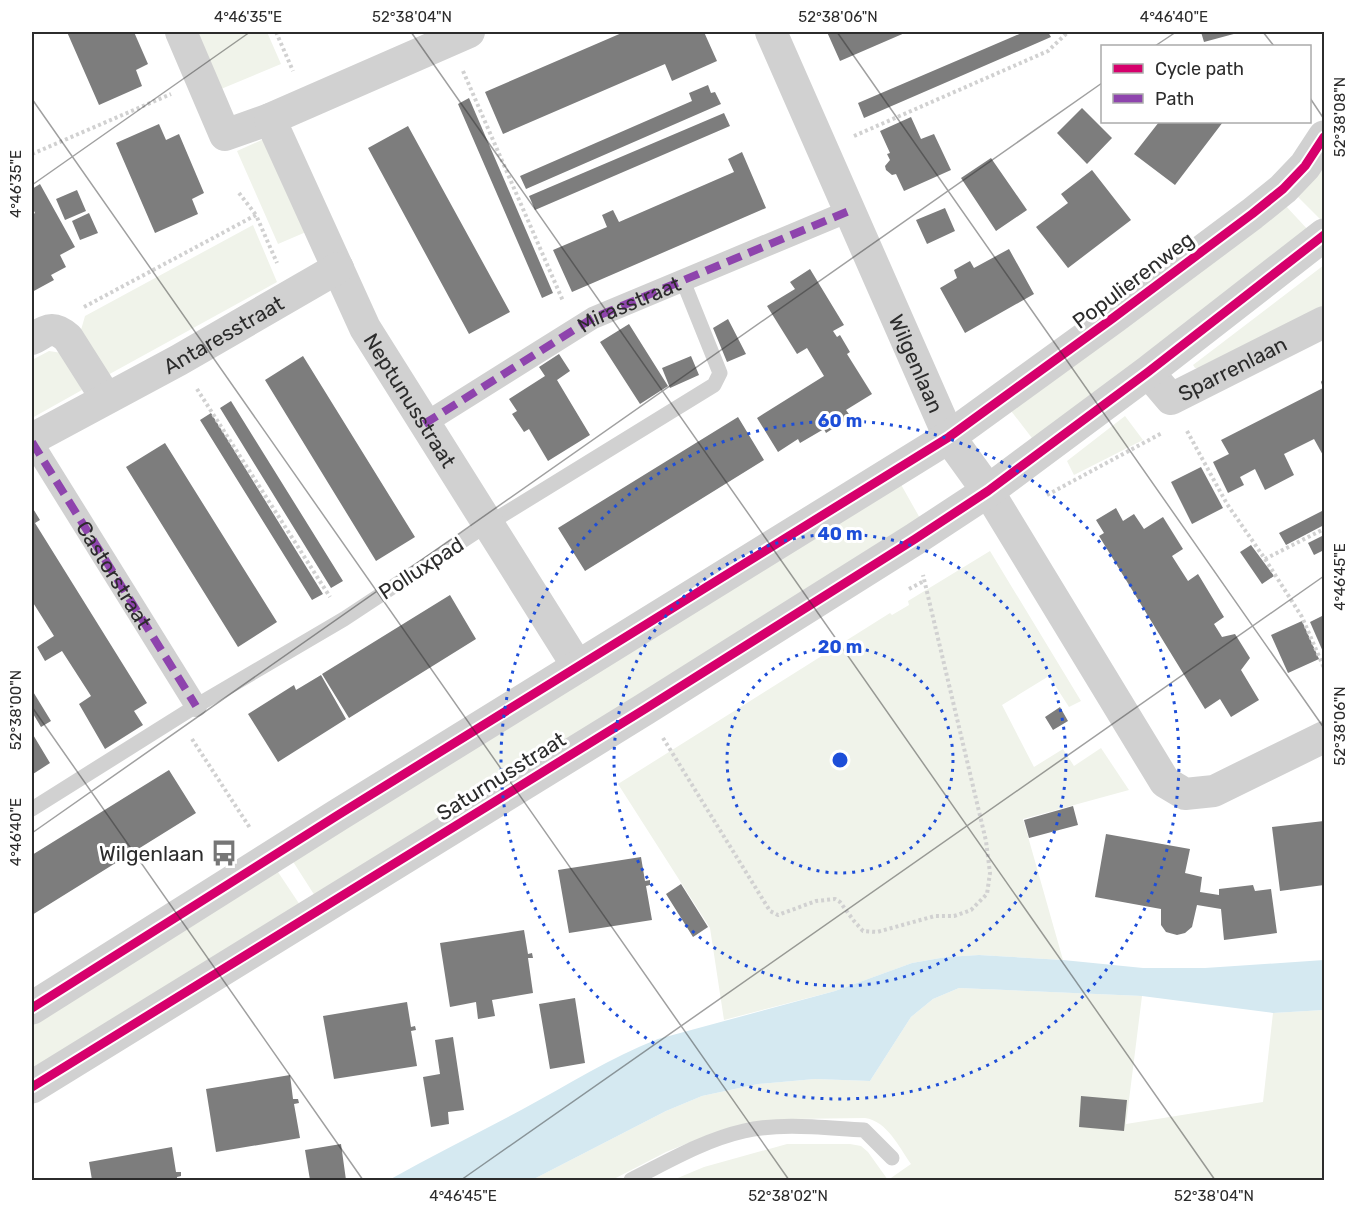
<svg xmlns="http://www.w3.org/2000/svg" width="1356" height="1212" viewBox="0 0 1356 1212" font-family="Rubik,sans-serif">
<rect width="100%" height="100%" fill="#fff"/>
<path fill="#f0f3ea" d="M197,32H267L281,64L221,89Z
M266,138L306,232L278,244L237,151Z
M1324,160V219L1322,221L1295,194Z
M1284,204L1310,232L1035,442L1008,407Z
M253,225L277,282L106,376L81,330L85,316Z
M1324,265V306L1201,369L1195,368L1193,365Z
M49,351L62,353L82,390L32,418V360Z
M1125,416L1143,440L1074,475L1067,461Z
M899,481L921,520L315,896L292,860Z
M990,551L1081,701L1069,707L1049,676L1002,705L1034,767L1063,749L1074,766L1101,748L1129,790L1023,819L1063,960L979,955L946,957L912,963L835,991L724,1020L710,928L618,784L890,613L892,615L909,605L908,601Z
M276,869L300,905L32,1071V1022Z
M959,988L1142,996L1126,1124L1263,1102L1273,1013L1324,1010V1180H673L704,1167L787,1144H850L861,1146L868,1152L888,1180L911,1164C899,1147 887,1121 865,1118L792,1119L713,1133L666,1152L612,1180H532L666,1111L702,1096L758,1084L815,1079L870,1081L911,1017L933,999Z"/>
<path fill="#d5e9f1" d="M979,955L1063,960L1143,968H1205L1324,960V1010L1273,1013L1142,996L959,988L933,999L911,1017L870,1081L815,1079L758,1084L702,1096L666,1111L532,1180H389C433,1155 479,1133 523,1109C568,1085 611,1057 658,1039L835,991L912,963L946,957Z"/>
<path fill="#7d7d7d" d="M67,32H134L148,64L136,70L142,86L99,105Z
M624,32H704L717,61L672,81L665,64L503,134L485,92Z
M827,32H907L840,61Z
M1024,32H1048L1051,37L864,118L858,103Z
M1201,32H1241L1204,42Z
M708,85L711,93L715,92L721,104L526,189L520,176L692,101L689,93Z
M469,98L553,293L542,298L458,104Z
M1082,108L1112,138L1087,164L1057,133Z
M724,113L730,126L535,210L529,196Z
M911,117L921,139L934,134L951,170L904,191L896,174L892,175L886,170L885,166L890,160L887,154L890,153L880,131Z
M1159,122H1223L1175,185L1134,154Z
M159,124L166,140L179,134L204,193L192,199L198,214L155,233L116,143Z
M408,126L510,312L469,334L368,148Z
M742,152L766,208L572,292L553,250L607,227L602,215L613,210L619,222L734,172L728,159Z
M991,158L1027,210L996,231L961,178Z
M1092,170L1131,220L1068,268L1036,227L1068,203L1061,194Z
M40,184L75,247L60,255L66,267L51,275L54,280L32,292V215L35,213L32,207V189Z
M77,190L86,211L65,220L56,199Z
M945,208L955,231L927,244L916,220Z
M89,213L98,233L80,240L72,221Z
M1009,249L1034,294L965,333L940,288L957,278L954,270L970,261L974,268Z
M810,269L844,325L833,331L837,337L840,335L850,352L847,354L872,394L846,410L851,417L826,433L824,429L800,443L798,439L778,452L757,418L824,376L807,348L797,354L767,306L795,289L790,282Z
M728,319L746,354L727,362L713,328Z
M629,324L668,386L640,404L600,342Z
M559,354L570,371L557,380L590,435L548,461L529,429L524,432L512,414L517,411L509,399L545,376L539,367Z
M303,356L415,537L376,561L265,380Z
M691,356L699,375L670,388L662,368Z
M1324,377V457L1314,439L1284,454L1294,475L1265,490L1255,469L1240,477L1244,485L1228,493L1213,462L1229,454L1221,440L1323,388L1321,382Z
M231,401L343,581L331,588L220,408Z
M211,413L323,594L312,600L200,420Z
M738,417L764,460L585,571L558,528Z
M165,443L277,622L238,647L126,467Z
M1201,467L1223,508L1192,524L1171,482Z
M32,507L40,520L35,523L147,703L134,711L143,725L105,749L79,704L91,696L62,651L45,661L37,647L54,636L32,601Z
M1116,508L1123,521L1134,514L1144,529L1163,517L1183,549L1172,556L1179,567L1188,581L1198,574L1224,617L1214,624L1222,637L1235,634L1250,658L1241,670L1259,700L1231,717L1220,699L1205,709L1099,536L1104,533L1096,520Z
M1322,511L1324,516V525L1286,545L1279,533Z
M1324,535V550L1314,555L1308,543Z
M1251,545L1274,576L1262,584L1240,552Z
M450,595L476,639L349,718L322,674Z
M1324,615V654L1310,622Z
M1302,621L1319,659L1288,673L1271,635Z
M321,675L346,719L278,762L248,714L294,685L296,690Z
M32,690L51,721L41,727L32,712Z
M1060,707L1068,721L1053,730L1045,717Z
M32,733L50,763L33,774L32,772Z
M169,770L196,813L32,915V855Z
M1073,806L1078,825L1029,838L1024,820Z
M1324,821V885L1280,891L1272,827Z
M1106,834L1190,849L1185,873L1202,877L1200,892L1219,895V889L1253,885L1255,891L1271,889L1277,933L1224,940L1221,909L1197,905L1192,927L1185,933L1177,935L1166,932L1161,925V909L1095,897Z
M641,857L645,881L650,880V885L646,886L652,920L569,933L558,870Z
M681,884L708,927L693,937L666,894Z
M524,930L528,954L532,953L533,958H528L533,993L492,1000L495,1016L478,1019L476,1002L450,1007L440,943Z
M575,998L585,1063L550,1069L539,1004Z
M407,1002L411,1027L415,1026L416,1030L411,1031L417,1066L334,1079L323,1016Z
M453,1037L464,1110L448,1112L449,1124L431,1127L423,1077L440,1074L435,1040Z
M290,1075L293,1099H298L299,1103L294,1104L300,1138L216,1152L206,1089Z
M1081,1096L1127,1100L1124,1131L1079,1127Z
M341,1144L346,1180H310L305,1150Z
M172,1147L176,1172H181V1176L177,1177V1180H92L89,1162Z"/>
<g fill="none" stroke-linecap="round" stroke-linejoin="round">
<path stroke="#d1d1d1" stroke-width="4" stroke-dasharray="3 3" stroke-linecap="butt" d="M276,32L293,71
M463,71L563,301
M854,136L1048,51L1068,32
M32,154L171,94
M239,193L256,215
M84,307L256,215L277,263
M197,389L330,597
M1187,431L1227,504L1265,559L1324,529
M1047,495L1162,433
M1265,559L1302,617L1324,668
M909,589L924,581
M663,738L770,911L778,915L816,901L835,899L840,902L854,921L863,931L877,932L935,916H954L971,910L987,894L990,873L986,841L923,575
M192,739L250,828"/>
<path stroke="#d1d1d1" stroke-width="15" d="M32,809L196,706L344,619L488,524L714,385L720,373L683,281
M631,1180C667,1162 704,1140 744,1131C783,1122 825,1128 864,1130L892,1158"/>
<g stroke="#d1d1d1" stroke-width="22">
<path id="s1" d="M424,424L593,318L849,211"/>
<path d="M32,442L196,706"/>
</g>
<g stroke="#d1d1d1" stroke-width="32">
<path d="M181,32L225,135L270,119"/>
<path id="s2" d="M469,32L270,119L365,328L578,667"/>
<path id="s3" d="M771,32L949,437"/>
<path d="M32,339C47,331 52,324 68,338L106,398"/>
<path id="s4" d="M1148,372L1171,399L1324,322"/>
<path id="s5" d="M32,439L179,360L338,268"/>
<path d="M988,491L1165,782L1185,794L1214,791L1324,737"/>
</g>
<path stroke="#d1d1d1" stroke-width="33" d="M949,437L988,491
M32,1008L338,815L949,437L1113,318L1252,214L1283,189L1305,166L1324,137
M32,1087L645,709L915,539L988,491L1148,372L1324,235"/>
<g stroke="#8e44ad" stroke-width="8" stroke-dasharray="15 8" stroke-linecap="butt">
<path d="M424,424L593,318L849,211"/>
<path id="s6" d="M32,442L196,706"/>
</g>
<g stroke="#fff" stroke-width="13">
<path id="cycleway" d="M32,1008L338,815L949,437L1113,318L1252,214L1283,189L1305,166L1324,137
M32,1087L645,709L915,539L988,491L1148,372L1324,235"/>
</g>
<use href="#cycleway" stroke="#d6006c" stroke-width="9"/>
</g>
<path fill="none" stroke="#2c2c2c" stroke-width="1.5" stroke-opacity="0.45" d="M411,32L1215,1180M837,32L1324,728M1263,32L1274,46M1155,46L1176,32M1310,98L1324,119M32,99L789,1180M32,185L250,32M32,707L363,1180M32,833L1102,83M461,1180L1324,576"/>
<g fill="none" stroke="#1d4ed8" stroke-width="3" stroke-dasharray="3 6">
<circle cx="840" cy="760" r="113"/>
<circle cx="840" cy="760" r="226"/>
<circle cx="840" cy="760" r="339"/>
</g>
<defs>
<g id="bus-bare" transform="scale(2.07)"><path d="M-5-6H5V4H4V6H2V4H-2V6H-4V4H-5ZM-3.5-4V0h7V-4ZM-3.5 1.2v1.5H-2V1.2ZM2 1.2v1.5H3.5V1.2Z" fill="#767676" stroke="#fff" stroke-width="2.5" paint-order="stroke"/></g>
</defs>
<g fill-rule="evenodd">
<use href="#bus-bare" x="224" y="853"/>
</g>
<g text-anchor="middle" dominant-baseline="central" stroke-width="6" stroke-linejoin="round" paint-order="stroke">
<g font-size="21" fill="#2c2c2c" stroke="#fff">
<text transform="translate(1133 280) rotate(-37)">Populierenweg</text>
<text stroke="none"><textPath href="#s1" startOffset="238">Mirasstraat</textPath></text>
<text stroke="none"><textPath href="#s5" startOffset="218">Antaresstraat</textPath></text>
<text stroke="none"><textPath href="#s3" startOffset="362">Wilgenlaan</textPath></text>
<text stroke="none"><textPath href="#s4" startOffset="104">Sparrenlaan</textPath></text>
<text stroke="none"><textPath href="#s2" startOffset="532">Neptunusstraat</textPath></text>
<text transform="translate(421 568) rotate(-33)">Polluxpad</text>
<text stroke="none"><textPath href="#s6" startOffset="156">Castorstraat</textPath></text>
<text transform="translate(501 776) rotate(-32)">Saturnusstraat</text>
</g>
<g font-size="21" fill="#2c2c2c" stroke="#fff" text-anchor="end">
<text x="204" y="853">Wilgenlaan</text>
</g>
</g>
<circle cx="840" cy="760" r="9" fill="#1d4ed8" stroke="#fff" stroke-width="3"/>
<g font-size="18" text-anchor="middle" font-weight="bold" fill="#1d4ed8" stroke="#fff" stroke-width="6" stroke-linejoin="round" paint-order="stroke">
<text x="840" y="427">60 m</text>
<text x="840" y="540">40 m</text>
<text x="840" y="653">20 m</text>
</g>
<rect width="1356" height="1212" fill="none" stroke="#ffffff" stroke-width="66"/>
<rect x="1101" y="45" width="210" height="78" fill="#ffffff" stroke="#ababab" stroke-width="1.5"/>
<rect x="1113" y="64" width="30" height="9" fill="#d6006c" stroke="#ababab" stroke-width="1.5"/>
<text x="1155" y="75" font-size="18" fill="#2c2c2c">Cycle path</text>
<rect x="1113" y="94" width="30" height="9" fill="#8e44ad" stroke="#ababab" stroke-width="1.5"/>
<text x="1155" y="105" font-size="18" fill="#2c2c2c">Path</text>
<rect x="33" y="33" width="1290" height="1146" fill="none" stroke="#2c2c2c" stroke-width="2"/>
<g font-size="15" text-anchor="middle" fill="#2c2c2c">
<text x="248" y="22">4°46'35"E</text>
<text x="412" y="22">52°38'04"N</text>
<text x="838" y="22">52°38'06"N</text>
<text x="1174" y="22">4°46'40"E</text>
<text transform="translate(1340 117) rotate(-90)" y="5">52°38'08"N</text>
<text transform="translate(16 184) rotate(-90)" y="5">4°46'35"E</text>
<text transform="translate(1340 577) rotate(-90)" y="5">4°46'45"E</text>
<text transform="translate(16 710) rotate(-90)" y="5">52°38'00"N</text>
<text transform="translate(1340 726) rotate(-90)" y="5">52°38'06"N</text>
<text transform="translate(16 832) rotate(-90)" y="5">4°46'40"E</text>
<text x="463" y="1201">4°46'45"E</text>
<text x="788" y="1201">52°38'02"N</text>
<text x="1214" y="1201">52°38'04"N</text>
</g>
</svg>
